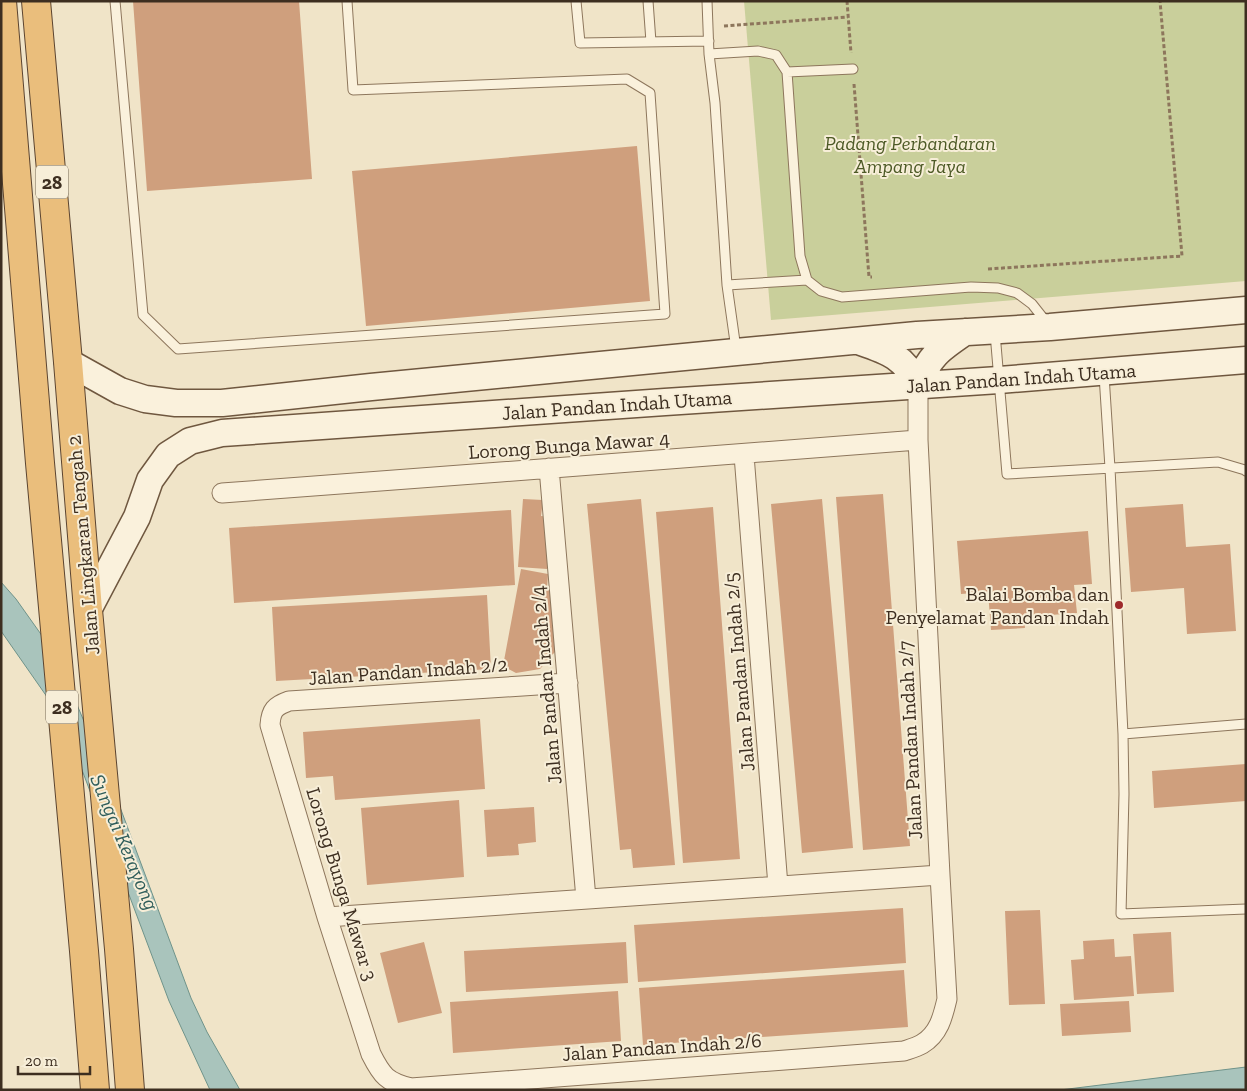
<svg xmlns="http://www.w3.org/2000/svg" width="1247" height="1091" viewBox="0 0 1247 1091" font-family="'Zilla Slab',serif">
<rect width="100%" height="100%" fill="#f0e4c8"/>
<path fill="#c9cf9b" d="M744,1H1246V281L771,320Z"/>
<path fill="#a9c4bc" stroke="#6f938a" d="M1,582L16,599L50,647L72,693L117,799L191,998L207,1032L240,1090H210L169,1001L73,746L52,704L1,631Z
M1246,1067V1090H1060Z"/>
<path fill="#cf9f7d" d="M133,1H299L312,179L147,191Z
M637,146L650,301L366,326L352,171Z
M883,494L910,846L863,850L836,497Z
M523,499L543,500L541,516L551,517L547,569L518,567Z
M641,499L675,865L633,868L631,849L620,850L587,504Z
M822,499L853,848L802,853L771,504Z
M1183,504L1186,547L1230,544L1236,631L1187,634L1184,588L1131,592L1125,508Z
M713,507L740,859L683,863L656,512Z
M511,510L515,585L234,603L229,528Z
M1088,531L1092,584L1074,585L1077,613L1024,617L1025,628L991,630L988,592L961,594L957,541Z
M521,569L548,574L547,589L557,592L561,645L540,669L516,673L503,666Z
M487,595L491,669L276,681L272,607Z
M480,719L485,789L335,800L333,776L306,778L303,732Z
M1246,764V801L1154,808L1152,771Z
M459,800L464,877L367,885L361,808Z
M534,807L536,842L518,844L519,855L487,857L484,810Z
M903,908L906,963L638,982L634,925Z
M1040,910L1045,1004L1009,1005L1005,911Z
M1171,932L1174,992L1137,994L1133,934Z
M1114,939L1115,957L1131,956L1134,996L1074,1000L1071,960L1084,959L1083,941Z
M424,942L442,1013L398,1023L380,953Z
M626,942L628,983L466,992L464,951Z
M904,970L908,1027L643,1045L639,988Z
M618,991L621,1041L453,1053L450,1002Z
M1129,1001L1131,1032L1062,1036L1060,1004Z"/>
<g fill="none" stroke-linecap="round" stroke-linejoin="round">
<g stroke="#8d765c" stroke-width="11">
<path id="service" d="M115,1L143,315L178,349L665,314L650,93L627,79L353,90L347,1
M576,1L580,43L709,41
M648,1L651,42
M707,1L709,54L715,103L727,285L736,349
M709,54L758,51L776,55L787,72L800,256L807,280L821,291L842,297L971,287L998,288L1017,293L1032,304L1047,323
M787,72L853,69
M727,285L807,280
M995,333L1007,474L1218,462L1245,470L1246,471
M1104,375L1110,468L1123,734L1124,794L1121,914L1246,909
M1123,734L1246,724"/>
</g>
<g stroke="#8d765c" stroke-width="21">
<path id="minor" d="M744,455L778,886
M549,468L586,899
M222,493C454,475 686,459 918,440
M568,683L289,701C275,706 271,710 270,725L327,917L371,1054C382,1076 387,1082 411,1088L904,1051C910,1049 917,1047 922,1044C939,1034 943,1016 947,999L940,875L918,440V385
M327,917L940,875"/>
</g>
<g stroke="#6f573f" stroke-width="29">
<path id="secondary" d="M861,342C890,352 904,357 918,385
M68,362L120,391L145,399L176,403H222L371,387L736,352L917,335L1050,327L1246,310
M918,385C929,356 940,349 965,332
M88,610L137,517L150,480L168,455L190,441L222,433L665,402L999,380L1246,360"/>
</g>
<g stroke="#5b4430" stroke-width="30">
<path id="trunk" d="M2,1L40,463L84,951L95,1090
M36,1L68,362L88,610L119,949L130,1090"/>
</g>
<path stroke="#8d765c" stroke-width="3" stroke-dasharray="4 2.5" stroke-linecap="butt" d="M847,1L851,53
M724,26L848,17
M854,84L869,277H872
M988,269L1182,256L1160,1"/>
<use href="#service" stroke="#faf1dc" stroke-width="9"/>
<use href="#minor" stroke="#faf1dc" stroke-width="19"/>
<use href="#secondary" stroke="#faf1dc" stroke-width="26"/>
<use href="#trunk" stroke="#eabe7c" stroke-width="28"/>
</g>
<circle fill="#9e2a2b" stroke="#f7eed8" stroke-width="2" cx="1119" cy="605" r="5"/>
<g text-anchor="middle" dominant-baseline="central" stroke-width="4" stroke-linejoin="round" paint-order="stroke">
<g fill="#f7eed8" stroke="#756857" stroke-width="1">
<rect x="36" y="165.5" width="32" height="33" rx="4"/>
<rect x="46" y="690.5" width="32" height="33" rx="4"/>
</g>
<g font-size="19" font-weight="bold" fill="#3d2e20">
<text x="52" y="182">28</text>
<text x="62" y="707">28</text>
</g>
<g font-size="20" font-style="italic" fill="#4d5a26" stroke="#f7eed8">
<text x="910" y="143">Padang Perbandaran<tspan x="910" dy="23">Ampang Jaya</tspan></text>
</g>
<g font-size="20" fill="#3d2e20" stroke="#f7eed8">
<text transform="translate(1021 378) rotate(-4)">Jalan Pandan Indah Utama</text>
<text transform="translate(617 405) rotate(-4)">Jalan Pandan Indah Utama</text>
<text transform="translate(569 445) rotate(-4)">Lorong Bunga Mawar 4</text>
<text transform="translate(83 545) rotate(-95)">Jalan Lingkaran Tengah 2</text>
<text transform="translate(408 671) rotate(-4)">Jalan Pandan Indah 2/2</text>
<text transform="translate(739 672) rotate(-95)">Jalan Pandan Indah 2/5</text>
<text transform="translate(546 685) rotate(-95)">Jalan Pandan Indah 2/4</text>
<text transform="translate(910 740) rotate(-93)">Jalan Pandan Indah 2/7</text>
<text transform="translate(342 884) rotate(73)">Lorong Bunga Mawar 3</text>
<text transform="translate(662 1047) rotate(-4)">Jalan Pandan Indah 2/6</text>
</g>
<g font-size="20" fill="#3d2e20" stroke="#f7eed8" text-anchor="end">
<text x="1109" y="594">Balai Bomba dan<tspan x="1109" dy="23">Penyelamat Pandan Indah</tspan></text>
</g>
<g font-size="21" font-style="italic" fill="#2f5d5a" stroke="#f7eed8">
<text transform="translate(125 842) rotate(67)">Sungai Kerayong</text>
</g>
</g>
<rect width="1247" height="1091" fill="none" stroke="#3d2e20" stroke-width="5"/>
<path d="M18 1066v8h72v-8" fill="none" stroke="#3d2e20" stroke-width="2.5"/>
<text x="25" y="1066" font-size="15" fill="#3d2e20" stroke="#f7eed8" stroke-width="4" paint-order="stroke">20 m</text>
</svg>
